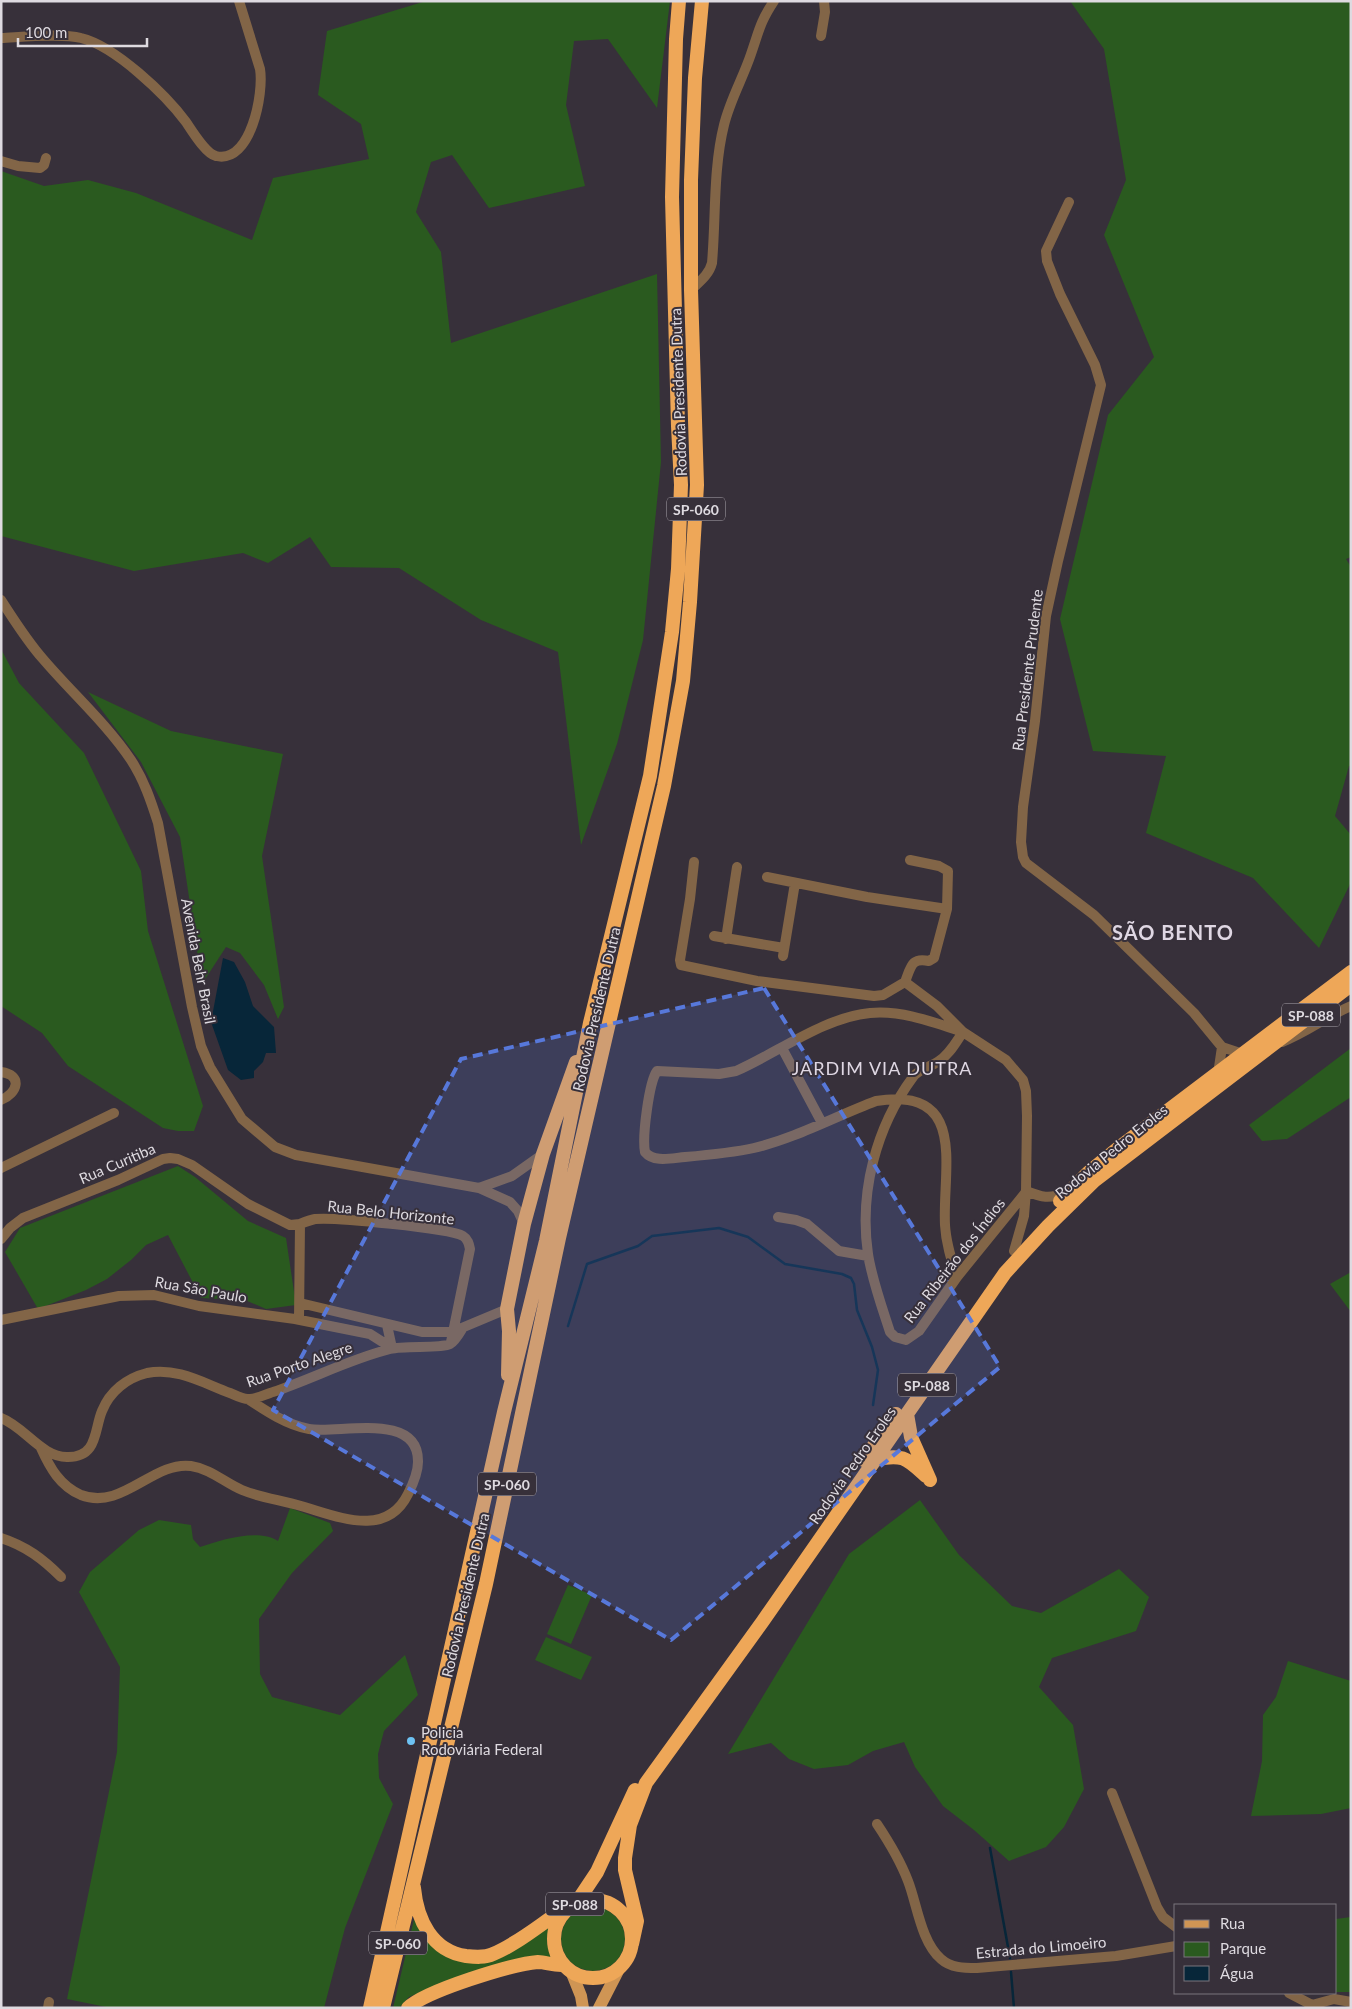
<svg xmlns="http://www.w3.org/2000/svg" width="1352" height="2009" viewBox="0 0 1352 2009" font-family="Lato,sans-serif">
<rect width="100%" height="100%" fill="#37303a"/>
<path fill="#2a5a1f" d="M426,1H670L657,108L608,39L574,41L566,105L585,186L489,208L452,155L431,162L416,212L441,252L451,343L657,274L661,462L643,640L617,744L581,845L558,652L481,620L399,568L331,567L310,537L268,563L243,553L134,571L1,536V171L44,186L88,180L136,193L252,240L273,178L369,159L361,124L318,95L327,31Z
M1070,1H1351V557L1346,559L1351,567V766H1349L1335,816L1351,835V882L1319,948L1253,878L1146,833L1166,756L1093,751L1060,619L1108,415L1154,357L1104,235L1126,180L1104,49Z
M1,649L19,683L84,753L141,871L148,931L203,1106L194,1131H178L163,1128L68,1066L42,1033L1,1006Z
M88,692L171,731L283,754L262,856L284,1007L278,1019L264,985L240,953L226,947L202,984L180,837L141,762Z
M1351,1048V1097L1287,1139L1262,1141L1249,1125Z
M178,1166L195,1177L248,1221L286,1238L296,1305L266,1309L238,1297L221,1299L201,1298L168,1235L146,1245L131,1260L107,1279L86,1290L38,1309L5,1252L20,1228Z
M1351,1272V1312L1330,1284Z
M920,1500L959,1555L1012,1606L1041,1613L1119,1569L1149,1597L1136,1631L1052,1658L1039,1687L1073,1725L1084,1789L1064,1827L1046,1847L1009,1861L974,1830L943,1806L915,1767L904,1742L873,1751L848,1765L814,1769L789,1759L771,1743L728,1754L849,1554Z
M290,1508L330,1523L333,1531L292,1573L259,1619L260,1674L272,1697L340,1715L405,1655L418,1695L384,1731L378,1754L379,1778L393,1804L345,1928L324,2008H111L67,1999L117,1752L120,1667L79,1592L90,1572L139,1530L159,1520L191,1525L193,1539L200,1547C221,1540 258,1528 278,1541Z
M568,1585L592,1595L571,1644L547,1634Z
M546,1637L592,1657L581,1680L535,1660Z
M1288,1661L1351,1681V1808L1321,1814L1251,1816L1262,1761L1263,1715L1276,1697Z
M561 1939a32 32 0 1 1 64 0a32 32 0 1 1-64 0Z
M415,1915L466,1962L549,1924L547,1943L552,1960L421,1992L409,1997L399,2008H393Z
M1351,1917V1992H1336V1919Z"/>
<path fill="#072639" d="M223,958L234,962L245,982L253,1006L274,1027L276,1053H266L263,1062L254,1071V1078L241,1080L228,1070L211,1022Z"/>
<g fill="none" stroke-linecap="round" stroke-linejoin="round">
<path stroke="#072639" stroke-width="2.5" d="M568,1326L587,1264L638,1246L652,1236L719,1228L748,1237L785,1264L842,1274L851,1278L854,1284L857,1310L872,1347L878,1370L873,1405
M990,1848L1010,1958
M1011,1972L1014,2008"/>
<path stroke="#826547" stroke-width="10" d="M821,36L825,12L824,1
M1,38C22,37 62,33 81,38C115,46 166,95 186,122C192,131 206,154 216,156C251,164 264,93 260,69L239,1
M1,161L18,166L40,168L44,165L46,158
M1069,202L1046,251L1047,261L1060,294L1095,365L1101,385L1058,561L1046,616L1035,721L1023,807L1021,842L1023,857L1026,863L1094,915L1194,1013L1222,1047L1243,1054
M691,290C699,282 709,275 712,263C716,218 713,169 724,125C730,100 743,78 751,54C759,31 760,22 774,1
M1,600C14,620 27,641 43,659C72,693 106,723 131,760C144,780 151,801 158,823L192,1007L201,1046L210,1067L242,1119L275,1147L296,1155L479,1188L510,1202L518,1211L524,1224
M694,862L690,899L680,960L681,965L757,981L874,996L883,995L905,982L937,1006L963,1032L1006,1060L1023,1080L1026,1091L1027,1116L1026,1191L1024,1216L1014,1251
M767,877L867,897L947,909
M714,936L784,948
M726,939L737,867
M783,956L795,883
M905,982C911,967 911,957 929,961L934,958L947,909L948,871L939,866L910,860
M963,1032C956,1042 950,1054 939,1061C931,1067 920,1068 913,1077C876,1127 859,1192 868,1254C872,1280 882,1307 890,1332L895,1337L906,1340L919,1331L957,1277L1026,1192
M1282,1042C1306,1033 1327,1016 1351,1006
M782,1048L822,1123
M1,1072C23,1075 18,1093 1,1100
M1218,1074L1222,1047
M1,1168L114,1113
M479,1188L512,1176L543,1154
M1026,1191C1041,1197 1050,1200 1065,1192
M778,1217L796,1220L807,1224L839,1251L868,1256
M1,1239L10,1228L23,1218L118,1180L163,1159L170,1158L178,1159L192,1165L248,1204L290,1225L300,1224
M957,1277C951,1259 946,1243 945,1225C942,1169 969,1086 876,1101C836,1116 796,1138 754,1148C731,1153 708,1155 685,1157C672,1158 654,1163 645,1152C642,1137 649,1082 657,1071L719,1074L736,1071C777,1053 825,1017 870,1013C902,1010 933,1022 963,1032
M300,1303L422,1332H452L507,1309
M1,1320L119,1296L154,1295L199,1306L295,1319L370,1334L392,1348
M299,1320L300,1224C305,1222 310,1220 315,1219C334,1217 449,1228 463,1236C468,1239 469,1244 470,1249L451,1342
M387,1325L392,1348
M1,1418C25,1427 42,1458 68,1457C98,1457 94,1430 102,1411C110,1391 127,1378 147,1373C177,1367 203,1383 230,1393C235,1395 242,1399 248,1399C255,1400 266,1394 273,1392C312,1379 350,1359 390,1349C405,1345 440,1349 450,1344C455,1341 459,1334 462,1329
M41,1448C50,1468 60,1486 81,1495C122,1511 153,1461 191,1466C211,1469 225,1483 242,1490C261,1498 281,1500 301,1506C337,1516 386,1539 408,1494C413,1484 418,1473 418,1462C419,1411 339,1434 309,1429C287,1425 266,1411 248,1399
M1,1538C26,1546 43,1559 61,1577
M1112,1793L1157,1907L1163,1917L1176,1927
M877,1824C889,1842 900,1860 908,1881C917,1904 921,1942 941,1959C951,1968 964,1968 977,1968L1116,1956L1176,1946
M1289,1993L1312,2005L1334,1999L1351,2002
M48,2008L49,2002"/>
<path stroke="#cf9554" stroke-width="12" d="M571,1971L581,1996L583,2008
M599,2008L620,1967"/>
<path stroke="#eea758" stroke-width="14" d="M1060,1201L1088,1173L1121,1146L1351,972
M508,1375L509,1331L507,1309L524,1224L543,1154L576,1062
M907,1414L911,1437L930,1480
M876,1459C904,1454 906,1458 926,1476
M864,1460L896,1414
M414,1888C417,1920 432,1951 466,1956C475,1957 485,1958 493,1954C515,1945 536,1928 555,1915L566,1910
M554 1939a39 39 0 1 1 78 0a39 39 0 1 1-78 0Z
M577,1902L597,1872L635,1790
M632,1944L637,1921L625,1870V1858L630,1825L646,1783L763,1621L1005,1273L1048,1226L1094,1181L1351,985
M370,2008L504,1412L546,1241L590,1023L650,776L672,632L678,569L681,485L678,426L672,197L676,39L679,1
M383,2008L486,1584L559,1238L664,786L683,681L690,602L697,485L691,290V180L695,78L702,1
M408,2008C425,1991 512,1964 538,1962C546,1962 554,1966 564,1965"/>
</g>
<path fill="#5778da" fill-opacity="0.2" stroke="#5778da" stroke-width="4" stroke-dasharray="10 6" stroke-linejoin="round" d="M764,988L1000,1367L671,1640L273,1410L461,1059Z"/>
<circle fill="#6dc2f3" stroke="#37303a" stroke-width="2" cx="411" cy="1741" r="5"/>
<g text-anchor="middle" dominant-baseline="central" stroke-width="4" stroke-linejoin="round" paint-order="stroke">
<g fill="#37303a" stroke="#aca7ae" stroke-width="1">
<rect x="667" y="497.5" width="58" height="23" rx="4"/>
<rect x="1282" y="1003.5" width="58" height="23" rx="4"/>
<rect x="898" y="1373.5" width="58" height="23" rx="4"/>
<rect x="478" y="1472.5" width="58" height="23" rx="4"/>
<rect x="546" y="1892.5" width="58" height="23" rx="4"/>
<rect x="369" y="1931.5" width="58" height="23" rx="4"/>
</g>
<g font-size="14" font-weight="bold" fill="#dedae0">
<text x="696" y="509">SP-060</text>
<text x="1311" y="1015">SP-088</text>
<text x="927" y="1385">SP-088</text>
<text x="507" y="1484">SP-060</text>
<text x="575" y="1904">SP-088</text>
<text x="398" y="1943">SP-060</text>
</g>
<g font-size="15" fill="#dedae0" stroke="#37303a">
<text transform="translate(678 392) rotate(-92)">Rodovia Presidente Dutra</text>
<text transform="translate(1027 670) rotate(-83)">Rua Presidente Prudente</text>
<text transform="translate(199 961) rotate(79)">Avenida Behr Brasil</text>
<text transform="translate(596 1009) rotate(-77)">Rodovia Presidente Dutra</text>
<text transform="translate(1111 1151) rotate(-39)">Rodovia Pedro Eroles</text>
<text transform="translate(117 1163) rotate(-23)">Rua Curitiba</text>
<text transform="translate(391 1212) rotate(6)">Rua Belo Horizonte</text>
<text transform="translate(954 1260) rotate(-52)">Rua Ribeirão dos Índios</text>
<text transform="translate(201 1289) rotate(10)">Rua São Paulo</text>
<text transform="translate(299 1364) rotate(-19)">Rua Porto Alegre</text>
<text transform="translate(852 1465) rotate(-55)">Rodovia Pedro Eroles</text>
<text transform="translate(465 1595) rotate(-77)">Rodovia Presidente Dutra</text>
<text transform="translate(1041 1947) rotate(-5)">Estrada do Limoeiro</text>
</g>
<g font-size="15" fill="#dedae0" stroke="#37303a" text-anchor="start">
<text x="421" y="1732">Policia<tspan x="421" dy="17">Rodoviária Federal</tspan></text>
</g>
<g font-size="18" letter-spacing="1" fill="#dfd7e3" stroke="#37303a">
<text x="882" y="1068">JARDIM VIA DUTRA</text>
</g>
<g font-size="20" font-weight="bold" letter-spacing="1" fill="#dfd7e3" stroke="#37303a">
<text x="1173" y="932">SÃO BENTO</text>
</g>
</g>
<rect width="1352" height="2009" fill="none" stroke="#dedae0" stroke-width="5"/>
<rect x="1174" y="1904" width="162" height="90" fill="#37303a" stroke="#7a747c"/>
<rect x="1184" y="1920" width="25" height="8" fill="#cf9554" stroke="#7a747c"/>
<text x="1220" y="1929" font-size="15" fill="#dedae0">Rua</text>
<rect x="1184" y="1942" width="25" height="15" fill="#2a5a1f" stroke="#7a747c"/>
<text x="1220" y="1954" font-size="15" fill="#dedae0">Parque</text>
<rect x="1184" y="1966" width="25" height="15" fill="#072639" stroke="#7a747c"/>
<text x="1220" y="1979" font-size="15" fill="#dedae0">Água</text>
<path d="M18 38v8h129v-8" fill="none" stroke="#dedae0" stroke-width="2.5"/>
<text x="25" y="38" font-size="15" fill="#dedae0" stroke="#37303a" stroke-width="4" paint-order="stroke">100 m</text>
</svg>
